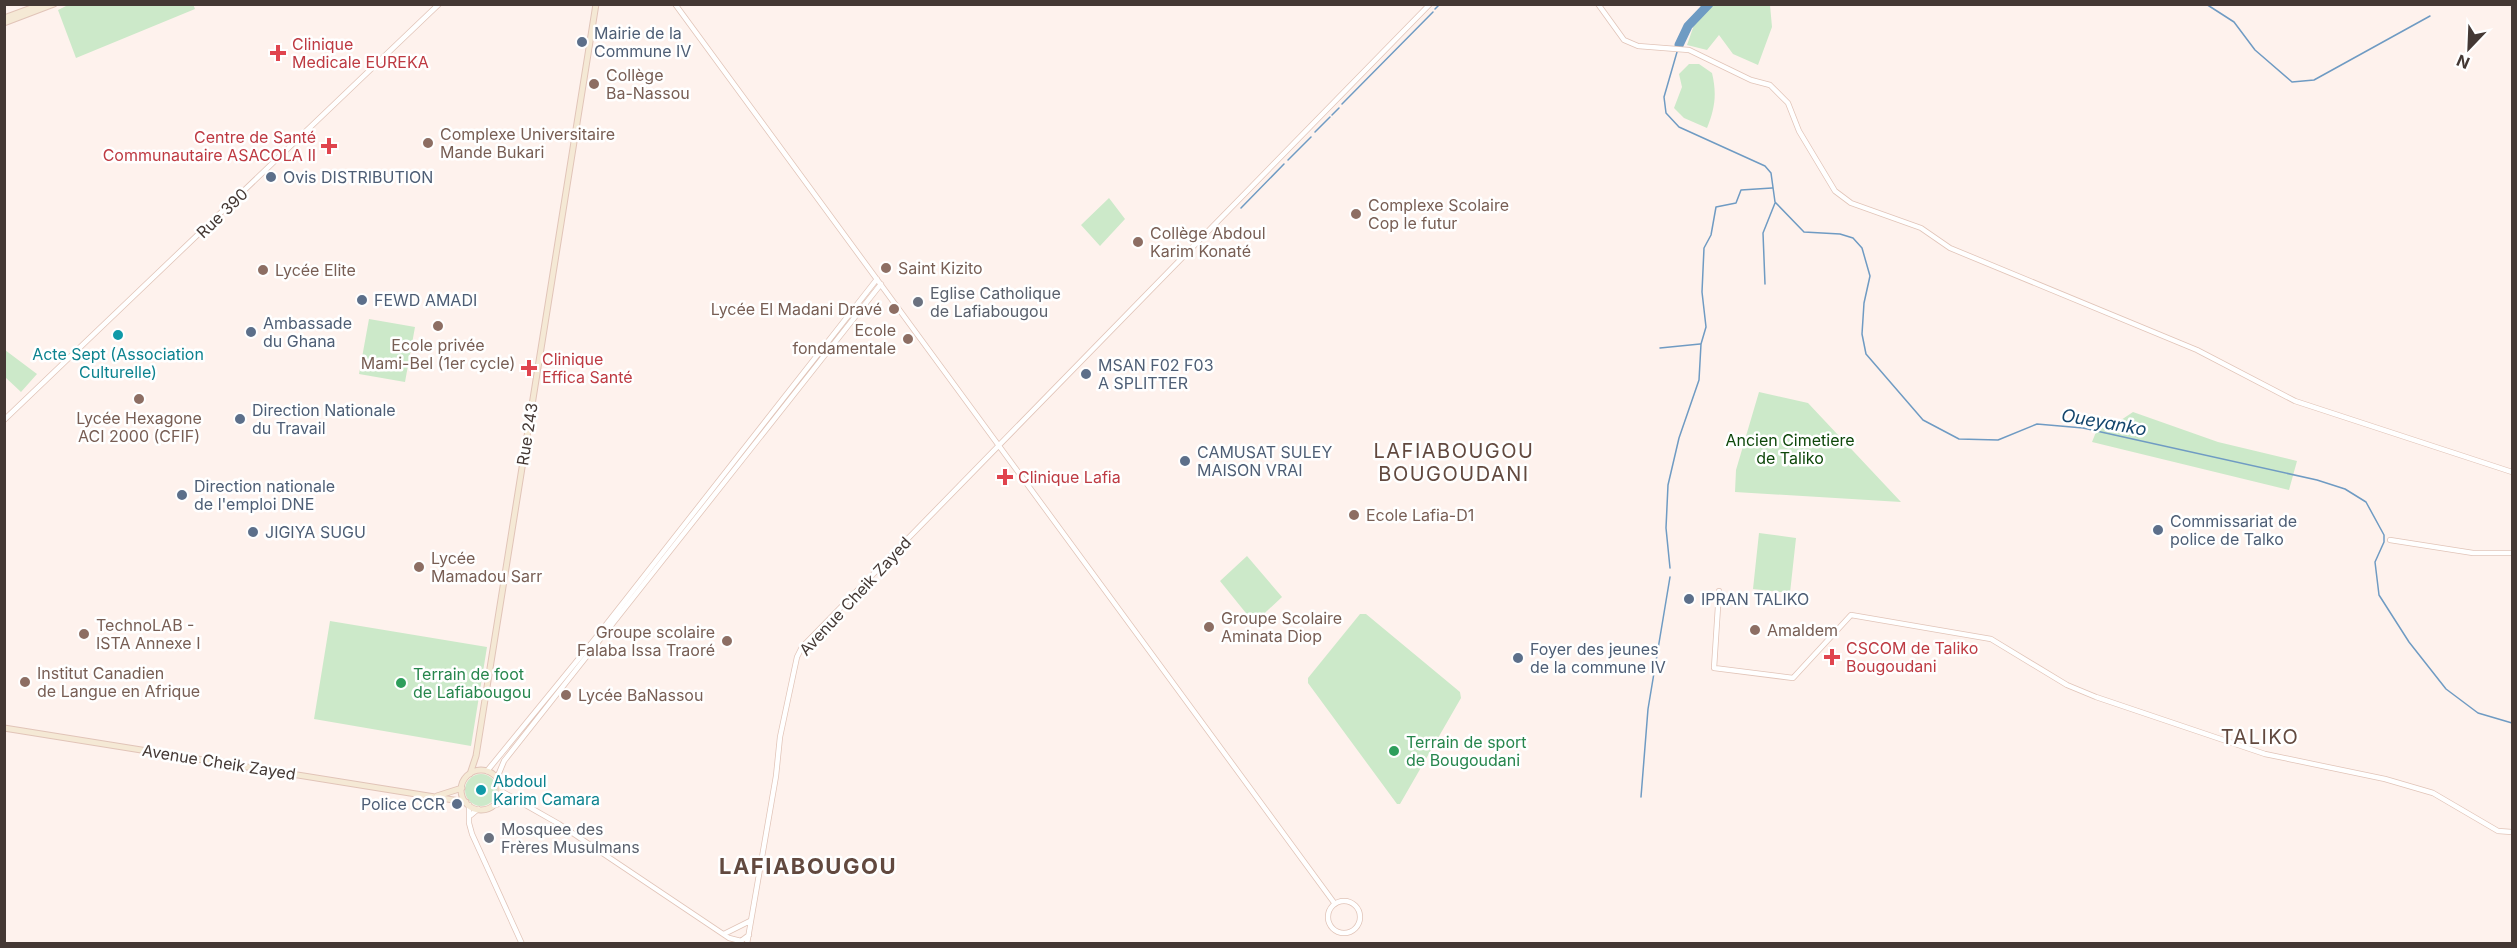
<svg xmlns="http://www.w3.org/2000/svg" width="2517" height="948" viewBox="0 0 2517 948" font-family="Inter,sans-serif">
<rect width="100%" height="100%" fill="#fef2ed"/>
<path fill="#cce9c9" d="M70,4H193L195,9L76,58L58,10Z
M1701,5H1770L1772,27L1758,65L1733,54L1719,35L1707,50L1687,45Z
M1689,64H1699L1712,73C1717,94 1715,108 1707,128L1684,118L1674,108L1682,87L1679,74Z
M1109,198L1125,219L1100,246L1081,225Z
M369,319L415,327L405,382L359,374Z
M5,350L37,374L21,392L5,377Z
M1759,392L1808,403L1901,502L1735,492L1736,470Z
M2133,412L2218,442L2297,461L2289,490L2092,442L2102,417L2118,422Z
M1759,533L1796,538L1790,593L1753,589Z
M1247,556L1282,597L1254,623L1220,581Z
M1360,614H1366L1460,692L1461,698L1400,804H1397L1308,683V678Z
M330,621L487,647L471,746L314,719Z
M465 790a16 16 0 1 1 32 0a16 16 0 1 1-32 0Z"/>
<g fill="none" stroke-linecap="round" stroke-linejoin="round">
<path stroke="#6f9bc3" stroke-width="1.5" d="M2206,4L2234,22L2255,50L2292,82L2314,80L2430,16
M1435,9L1440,4
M1677,52L1664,97L1666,113L1679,127L1765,166L1771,173L1775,202L1804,232L1840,234L1853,238L1862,248L1870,276L1864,303L1862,334L1866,354L1923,420L1959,439L1998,440L2037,424L2083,428L2317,480L2345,489L2366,502L2384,535V542L2375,562L2379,595L2409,642L2446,689L2478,713L2512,723
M1342,104L1433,12
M1332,115L1339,108
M1315,132L1330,117
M1288,160L1311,137
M1241,208L1284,164
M1765,284L1763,233L1775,203
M1660,348L1700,344
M1670,568L1666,528L1668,485L1679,438L1699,380L1701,344L1706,327L1702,292L1704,248L1711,235L1716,207L1736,203L1741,190L1772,188
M1641,797L1648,709L1670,577"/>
<path stroke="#6f9bc3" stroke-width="9" d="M1679,45L1688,26L1709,4"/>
<g stroke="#e1c4b8" stroke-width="6">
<path id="tertiary" d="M675,4L1335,904
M1598,4L1624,40L1638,46L1689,50L1751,80L1770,85L1788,103L1799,131L1835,191L1851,203L1921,228L1950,248L2197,350L2295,401L2512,472
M4,420L439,4
M2390,540L2473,553H2512
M1719,591L1714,668L1793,678L1851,615L1991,639L2067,685L2096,697L2265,754L2385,779L2433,793L2498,831L2512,832
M487,771L594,640L877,279
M497,778L504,761L881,284
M501,791L559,824L729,938L741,941L749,935
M469,805V823L472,834L522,944
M494,805L508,802L519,804
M471,815L478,809
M1328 917a16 16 0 1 1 32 0a16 16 0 1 1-32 0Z
M724,934L750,921
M747,944L776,776L780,737L797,657L802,647L1430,4"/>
</g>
<g stroke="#e1c4b8" stroke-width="7">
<path id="secondary" d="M4,18L42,4
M4,23L54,4
M4,728L466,802
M461 790a20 20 0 1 1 40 0a20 20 0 1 1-40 0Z
M470,774L476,756L596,4
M437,796L462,788"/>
</g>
<use href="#tertiary" stroke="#fff" stroke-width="4.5"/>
<use href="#secondary" stroke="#f5e9d5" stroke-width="5"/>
</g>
<g fill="#5c6f8a" stroke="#fff" stroke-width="2">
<circle cx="582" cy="42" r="6"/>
<circle cx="271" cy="177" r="6"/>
<circle cx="362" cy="300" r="6"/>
<circle cx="251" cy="332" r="6"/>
<circle cx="1086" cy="374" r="6"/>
<circle cx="240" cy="419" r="6"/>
<circle cx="1185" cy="461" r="6"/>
<circle cx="182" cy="495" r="6"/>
<circle cx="2158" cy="530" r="6"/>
<circle cx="253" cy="532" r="6"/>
<circle cx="1689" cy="599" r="6"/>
<circle cx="1518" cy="658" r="6"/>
<circle cx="457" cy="804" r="6"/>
</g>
<g fill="#e0444e" stroke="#fff" stroke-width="2">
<path d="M275 44h6v6h6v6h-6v6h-6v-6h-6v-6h6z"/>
<path d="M326 137h6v6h6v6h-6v6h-6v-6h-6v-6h6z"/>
<path d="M526 359h6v6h6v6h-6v6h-6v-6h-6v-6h6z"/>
<path d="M1002 468h6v6h6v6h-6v6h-6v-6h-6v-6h6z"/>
<path d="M1829 648h6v6h6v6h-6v6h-6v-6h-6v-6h6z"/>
</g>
<g fill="#8d6e63" stroke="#fff" stroke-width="2">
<circle cx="594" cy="84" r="6"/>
<circle cx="428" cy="143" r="6"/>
<circle cx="1356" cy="214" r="6"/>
<circle cx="1138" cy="242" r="6"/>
<circle cx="886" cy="268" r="6"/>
<circle cx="263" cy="270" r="6"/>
<circle cx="894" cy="309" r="6"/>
<circle cx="438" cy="326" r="6"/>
<circle cx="908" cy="339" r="6"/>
<circle cx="139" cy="399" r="6"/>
<circle cx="1354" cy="515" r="6"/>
<circle cx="419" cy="567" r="6"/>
<circle cx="1209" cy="627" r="6"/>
<circle cx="1755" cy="630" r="6"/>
<circle cx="84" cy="634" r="6"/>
<circle cx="727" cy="641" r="6"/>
<circle cx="25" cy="682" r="6"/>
<circle cx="566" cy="695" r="6"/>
</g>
<g fill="#6b7280" stroke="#fff" stroke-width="2">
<circle cx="918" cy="302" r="6"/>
<circle cx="489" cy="838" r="6"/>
</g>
<g fill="#0f9aa8" stroke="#fff" stroke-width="2">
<circle cx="118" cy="335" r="6"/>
<circle cx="481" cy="790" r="6"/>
</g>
<g fill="#2e9e5b" stroke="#fff" stroke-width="2">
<circle cx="401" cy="683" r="6"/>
<circle cx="1394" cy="751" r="6"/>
</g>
<g text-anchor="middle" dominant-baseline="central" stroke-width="5" stroke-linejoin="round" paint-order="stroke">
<g font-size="16" fill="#4e5e75" stroke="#fff" text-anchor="start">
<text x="594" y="33">Mairie de la<tspan x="594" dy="18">Commune IV</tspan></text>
<text x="283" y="177">Ovis DISTRIBUTION</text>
<text x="374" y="300">FEWD AMADI</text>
<text x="263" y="323">Ambassade<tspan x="263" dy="18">du Ghana</tspan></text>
<text x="1098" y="365">MSAN F02 F03<tspan x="1098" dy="18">A SPLITTER</tspan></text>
<text x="252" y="410">Direction Nationale<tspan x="252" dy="18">du Travail</tspan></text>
<text x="1197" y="452">CAMUSAT SULEY<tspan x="1197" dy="18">MAISON VRAI</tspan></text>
<text x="194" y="486">Direction nationale<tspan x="194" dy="18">de l'emploi DNE</tspan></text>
<text x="2170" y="521">Commissariat de<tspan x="2170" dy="18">police de Talko</tspan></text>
<text x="265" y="532">JIGIYA SUGU</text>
<text x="1701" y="599">IPRAN TALIKO</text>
<text x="1530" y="649">Foyer des jeunes<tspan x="1530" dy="18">de la commune IV</tspan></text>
<text x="445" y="804" text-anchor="end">Police CCR</text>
</g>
<g font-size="16" fill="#be3a42" stroke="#fff" text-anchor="start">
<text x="292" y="44">Clinique<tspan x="292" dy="18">Medicale EUREKA</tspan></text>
<text x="316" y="137" text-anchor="end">Centre de Santé<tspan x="316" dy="18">Communautaire ASACOLA II</tspan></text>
<text x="542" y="359">Clinique<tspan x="542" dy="18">Effica Santé</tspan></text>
<text x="1018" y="477">Clinique Lafia</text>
<text x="1846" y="648">CSCOM de Taliko<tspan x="1846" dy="18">Bougoudani</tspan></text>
</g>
<g font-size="16" fill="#785e54" stroke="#fff" text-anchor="start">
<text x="606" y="75">Collège<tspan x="606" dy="18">Ba-Nassou</tspan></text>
<text x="440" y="134">Complexe Universitaire<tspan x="440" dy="18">Mande Bukari</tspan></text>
<text x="1368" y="205">Complexe Scolaire<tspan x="1368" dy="18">Cop le futur</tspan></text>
<text x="1150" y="233">Collège Abdoul<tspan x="1150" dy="18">Karim Konaté</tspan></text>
<text x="898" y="268">Saint Kizito</text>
<text x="275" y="270">Lycée Elite</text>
<text x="882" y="309" text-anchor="end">Lycée El Madani Dravé</text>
<text x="896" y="330" text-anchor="end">Ecole<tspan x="896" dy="18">fondamentale</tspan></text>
<text x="438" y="345" text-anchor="middle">Ecole privée<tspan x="438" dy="18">Mami-Bel (1er cycle)</tspan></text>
<text x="139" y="418" text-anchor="middle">Lycée Hexagone<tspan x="139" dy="18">ACI 2000 (CFIF)</tspan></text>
<text x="1366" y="515">Ecole Lafia-D1</text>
<text x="431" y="558">Lycée<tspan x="431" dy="18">Mamadou Sarr</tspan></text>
<text x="1221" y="618">Groupe Scolaire<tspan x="1221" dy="18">Aminata Diop</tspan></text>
<text x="96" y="625">TechnoLAB -<tspan x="96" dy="18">ISTA Annexe I</tspan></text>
<text x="1767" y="630">Amaldem</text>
<text x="715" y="632" text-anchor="end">Groupe scolaire<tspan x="715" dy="18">Falaba Issa Traoré</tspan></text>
<text x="37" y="673">Institut Canadien<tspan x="37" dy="18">de Langue en Afrique</tspan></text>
<text x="578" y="695">Lycée BaNassou</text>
</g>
<g font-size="16" fill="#443834" stroke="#fff">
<text transform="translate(222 213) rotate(-44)">Rue 390</text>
<text transform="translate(527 434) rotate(-81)">Rue 243</text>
<text transform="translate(855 596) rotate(-47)">Avenue Cheik Zayed</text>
<text transform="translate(219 762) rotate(9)">Avenue Cheik Zayed</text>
</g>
<g font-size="16" fill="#5b616d" stroke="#fff" text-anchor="start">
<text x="930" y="293">Eglise Catholique<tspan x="930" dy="18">de Lafiabougou</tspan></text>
<text x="501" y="829">Mosquee des<tspan x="501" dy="18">Frères Musulmans</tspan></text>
</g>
<g font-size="16" fill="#0d838f" stroke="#fff">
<text x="118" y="354">Acte Sept (Association<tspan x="118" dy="18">Culturelle)</tspan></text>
<text x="493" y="781" text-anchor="start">Abdoul<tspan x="493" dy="18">Karim Camara</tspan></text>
</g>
<g font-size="16" fill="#0e470a" stroke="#fff">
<text x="1790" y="440">Ancien Cimetiere<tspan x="1790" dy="18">de Taliko</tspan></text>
</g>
<g font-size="16" fill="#27864d" stroke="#fff" text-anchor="start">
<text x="413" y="674">Terrain de foot<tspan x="413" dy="18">de Lafiabougou</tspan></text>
<text x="1406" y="742">Terrain de sport<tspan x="1406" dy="18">de Bougoudani</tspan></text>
</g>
<g font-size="18" font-style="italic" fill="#14466d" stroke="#fff">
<text transform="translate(2104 422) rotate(10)">Oueyanko</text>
</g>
<g font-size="20" letter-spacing="1.5" fill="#62493f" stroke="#fff">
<text x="1454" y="451">LAFIABOUGOU<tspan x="1454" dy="23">BOUGOUDANI</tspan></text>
<text x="2260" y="737">TALIKO</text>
</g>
<g font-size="22" font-weight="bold" letter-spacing="1.5" fill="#62493f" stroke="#fff">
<text x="808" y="866">LAFIABOUGOU</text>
</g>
</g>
<rect width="2517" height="948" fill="none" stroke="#443834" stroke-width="12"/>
<g transform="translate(2469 48) rotate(203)" stroke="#ffffff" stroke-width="4.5" paint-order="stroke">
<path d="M0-4.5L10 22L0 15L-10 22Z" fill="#443834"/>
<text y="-9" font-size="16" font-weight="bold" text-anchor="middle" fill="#443834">N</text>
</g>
</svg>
